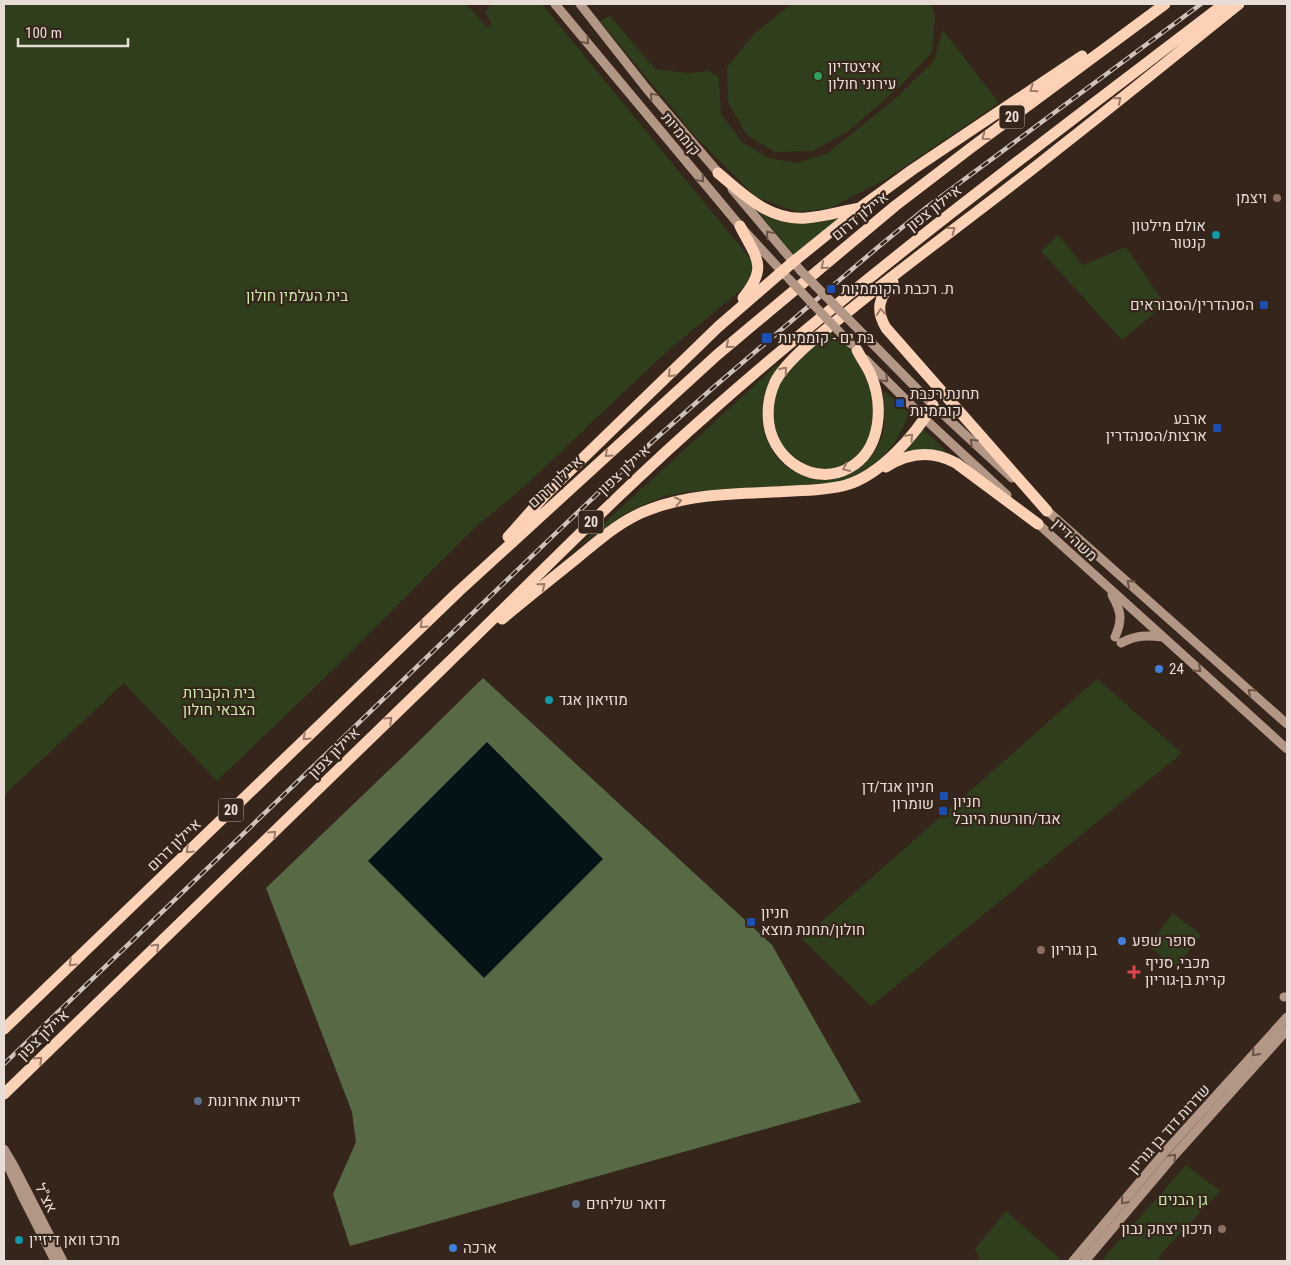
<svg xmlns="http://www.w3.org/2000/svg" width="1291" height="1265" viewBox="0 0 1291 1265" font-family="'Roboto Condensed',Heebo,sans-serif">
<rect width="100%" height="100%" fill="#36251a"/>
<path fill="#2f3f1e" d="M4,4H466L487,27L492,24L485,12L491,4H542L753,262L754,274L747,285L665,353L525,486L472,530L340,663L217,781L124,683L4,795Z
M791,4H931L935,16L932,52L901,85L850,130L813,151L775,152L747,135L728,102L727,67L754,34Z
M610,16L655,69L688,73L709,71L719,78L721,114L742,142L768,158L796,163L828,153L896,98L934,61L943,30L999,103L886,179L830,208L797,212L756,197L695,136L600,21Z
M753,206L788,222L851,210L794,255Z
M1058,235L1083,265L1126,247L1165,304L1122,340L1041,251Z
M831,333C838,340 848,346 853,354C867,373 876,398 872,421C871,426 871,432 870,436C862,461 832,476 809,466C803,463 796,461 792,457C774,440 769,413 776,390C784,369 813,346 831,333Z
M779,363C771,382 762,400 763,421C763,426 765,431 766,436C781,488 853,495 878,446C887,429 884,408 883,390L910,414L895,442L874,466L839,483L688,492L665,496L645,504L623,515L577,548Z
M923,429L950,455C931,449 923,449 904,453Z
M1097,679L1182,753L871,1006L802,939Z
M1173,913L1201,935L1176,967L1148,946Z
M1186,1165L1220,1191L1160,1255L1158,1261H1101Z
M1006,1211L1060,1259L1058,1261H981L975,1249Z"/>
<path fill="#576a45" d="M483,678L772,945L861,1102L350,1246L333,1194L356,1142L352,1112L266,888L414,746Z"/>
<path fill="#031316" d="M487,742L603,859L484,978L368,861Z"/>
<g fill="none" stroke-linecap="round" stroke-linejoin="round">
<path stroke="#b39786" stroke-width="9" d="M555,4L740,226L786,276
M580,4L646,88L722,177
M732,189L801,271
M864,335L933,405L1012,478
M865,359L925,419L1007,495
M1043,507L1287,724
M1035,521L1287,749
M1112,595C1121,611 1123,619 1115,637
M1121,643C1136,635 1146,635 1163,637
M1284,997H1287
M4,1149L14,1166L63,1261
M7,1164L23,1198L55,1261
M1073,1261L1164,1153L1287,1017
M1085,1261L1172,1158L1287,1030"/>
<path stroke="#fdd1b6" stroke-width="11" d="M718,173C743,194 769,221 806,218C824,217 842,211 860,208
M740,226C756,258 769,266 743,298
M893,282C879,297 875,310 886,328L1047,511
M857,350C861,358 866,365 870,373C884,404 882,450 849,468C815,487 775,461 769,425C767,411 769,395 775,382C788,357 833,324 855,306C922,252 992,202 1059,148C1119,101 1179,52 1239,4
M886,467C909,452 932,450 956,463L1038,524
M508,537L547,493L718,327L793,262L861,207L912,170L1082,56
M502,619C526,599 551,579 576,559C599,540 622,519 651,509C696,492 746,494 793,491C811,490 829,490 846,485C881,475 915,435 933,405
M4,1029L459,591L717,355L895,206L972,147L1165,4
M4,1094C152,951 299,807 447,664C534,580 618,493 709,413C873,268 1050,137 1224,4"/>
<g stroke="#cfc3bc" stroke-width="4.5">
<path id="rail" d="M4,1064L557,532L653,441L715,386L877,248L927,207L1201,4"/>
</g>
<use href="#rail" stroke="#36251a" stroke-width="2.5" stroke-dasharray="8" stroke-linecap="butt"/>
<path stroke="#b39786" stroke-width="9" d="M801,271L864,335
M789,279L851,344"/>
</g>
<defs><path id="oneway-chevron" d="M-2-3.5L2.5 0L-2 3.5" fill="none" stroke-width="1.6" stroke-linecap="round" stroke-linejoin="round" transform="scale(1.25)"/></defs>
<g stroke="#685345">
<use href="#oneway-chevron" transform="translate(586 41) rotate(50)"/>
<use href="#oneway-chevron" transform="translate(653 96) rotate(-130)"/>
<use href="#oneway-chevron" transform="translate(701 179) rotate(50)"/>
<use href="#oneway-chevron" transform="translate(769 234) rotate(-130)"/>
<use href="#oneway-chevron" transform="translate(885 379) rotate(45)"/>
<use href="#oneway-chevron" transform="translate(973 442) rotate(-137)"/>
<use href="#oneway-chevron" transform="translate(1130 583) rotate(-138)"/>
<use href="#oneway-chevron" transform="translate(1198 669) rotate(42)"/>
<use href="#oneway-chevron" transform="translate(1251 692) rotate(-138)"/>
<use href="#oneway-chevron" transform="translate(1255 1053) rotate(132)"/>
<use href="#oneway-chevron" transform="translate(1173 1157) rotate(-47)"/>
<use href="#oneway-chevron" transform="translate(1124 1201) rotate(130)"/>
</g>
<g stroke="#9a7b68">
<use href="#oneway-chevron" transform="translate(1033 89) rotate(146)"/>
<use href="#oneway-chevron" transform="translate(1118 100) rotate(-39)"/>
<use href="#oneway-chevron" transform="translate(985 137) rotate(144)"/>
<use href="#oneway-chevron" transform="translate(952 230) rotate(-37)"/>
<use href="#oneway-chevron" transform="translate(824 266) rotate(140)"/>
<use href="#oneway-chevron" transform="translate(881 312) rotate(-95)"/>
<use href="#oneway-chevron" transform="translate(729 345) rotate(140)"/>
<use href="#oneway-chevron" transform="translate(784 370) rotate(-49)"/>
<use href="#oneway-chevron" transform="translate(671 374) rotate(135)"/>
<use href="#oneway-chevron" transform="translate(910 437) rotate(-47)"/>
<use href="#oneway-chevron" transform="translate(608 454) rotate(138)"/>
<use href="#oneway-chevron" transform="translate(846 468) rotate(155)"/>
<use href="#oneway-chevron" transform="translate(678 501) rotate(-12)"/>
<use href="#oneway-chevron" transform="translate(542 586) rotate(-39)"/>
<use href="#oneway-chevron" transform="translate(423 625) rotate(136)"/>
<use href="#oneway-chevron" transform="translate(389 720) rotate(-44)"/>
<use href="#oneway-chevron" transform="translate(306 737) rotate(136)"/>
<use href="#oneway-chevron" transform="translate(273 834) rotate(-44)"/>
<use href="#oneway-chevron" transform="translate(189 850) rotate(136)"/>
<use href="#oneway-chevron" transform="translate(156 947) rotate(-44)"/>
<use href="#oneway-chevron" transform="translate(72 963) rotate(136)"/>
<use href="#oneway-chevron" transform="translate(39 1060) rotate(-44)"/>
</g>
<circle fill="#2e9e5b" stroke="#36251a" stroke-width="2" cx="818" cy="76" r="5"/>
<g fill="#8d6e63" stroke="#36251a" stroke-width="2">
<circle cx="1277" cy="198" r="5"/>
<circle cx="1041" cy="950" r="5"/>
<circle cx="1222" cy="1229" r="5"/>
</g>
<g fill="#0f9aa8" stroke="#36251a" stroke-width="2">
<circle cx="1216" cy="235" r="5"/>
<circle cx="549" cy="700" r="5"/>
<circle cx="19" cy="1240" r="5"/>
</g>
<g fill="#1a4fb4" stroke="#36251a" stroke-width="2">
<rect x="826" y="284" width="10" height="10" rx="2.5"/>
<rect x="1259" y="300" width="10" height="10" rx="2.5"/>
<rect x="761" y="332" width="12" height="12" rx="2.5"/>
<rect x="895" y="398" width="10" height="10" rx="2.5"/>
<rect x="1212" y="423" width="10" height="10" rx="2.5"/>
<rect x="939" y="791" width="10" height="10" rx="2.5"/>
<rect x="938" y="806" width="10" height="10" rx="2.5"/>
<rect x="746" y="917" width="10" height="10" rx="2.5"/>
</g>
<g fill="#3f7fe0" stroke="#36251a" stroke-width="2">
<circle cx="1159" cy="669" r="5"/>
<circle cx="1122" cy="941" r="5"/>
<circle cx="453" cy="1248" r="5"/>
</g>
<path fill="#e0444e" stroke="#36251a" stroke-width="2" d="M1131.5 964.5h5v5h5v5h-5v5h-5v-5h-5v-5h5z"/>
<g fill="#5c6f8a" stroke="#36251a" stroke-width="2">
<circle cx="198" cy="1101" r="5"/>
<circle cx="576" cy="1204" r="5"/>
</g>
<g text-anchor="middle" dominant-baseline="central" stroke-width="4.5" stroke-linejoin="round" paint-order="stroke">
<g fill="#36251a" stroke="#b3a69e" stroke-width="1">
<rect x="999.5" y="105.5" width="25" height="23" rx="4"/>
<rect x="578.5" y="510.5" width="25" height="23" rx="4"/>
<rect x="218.5" y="798.5" width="25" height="23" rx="4"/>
</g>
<g font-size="14" font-weight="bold" fill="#e8ddd6">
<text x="1012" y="117">20</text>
<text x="591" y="522">20</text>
<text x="231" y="810">20</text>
</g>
<g font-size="15" fill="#e8ddd6" stroke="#36251a" text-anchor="start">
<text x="828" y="67">איצטדיון<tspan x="828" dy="17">עירוני חולון</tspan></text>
<text x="1267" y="198" text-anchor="end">ויצמן</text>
<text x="1206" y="226" text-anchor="end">אולם מילטון<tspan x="1206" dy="17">קנטור</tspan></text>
<text x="841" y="289">ת. רכבת הקוממיות</text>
<text x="1254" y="305" text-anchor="end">הסנהדרין/הסבוראים</text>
<text x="778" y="338">בת ים - קוממיות</text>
<text x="910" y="394">תחנת רכבת<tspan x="910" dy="17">קוממיות</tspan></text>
<text x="1207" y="419" text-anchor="end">ארבע<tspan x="1207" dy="17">ארצות/הסנהדרין</tspan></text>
<text x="1169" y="669">24</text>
<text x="559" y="700">מוזיאון אגד</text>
<text x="934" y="787" text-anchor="end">חניון אגד/דן<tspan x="934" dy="17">שומרון</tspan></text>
<text x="953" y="802">חניון<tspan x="953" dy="17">אגד/חורשת היובל</tspan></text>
<text x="761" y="913">חניון<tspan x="761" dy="17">חולון/תחנת מוצא</tspan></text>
<text x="1132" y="941">סופר שפע</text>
<text x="1051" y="950">בן גוריון</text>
<text x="1145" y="963">מכבי, סניף<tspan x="1145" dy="17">קרית בן-גוריון</tspan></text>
<text x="208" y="1101">ידיעות אחרונות</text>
<text x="586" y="1204">דואר שליחים</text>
<text x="1212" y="1229" text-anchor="end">תיכון יצחק נבון</text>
<text x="29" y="1240">מרכז וואן דיזיין</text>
<text x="463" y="1248">ארכה</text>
</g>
<g font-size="15" fill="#e8ddd6" stroke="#36251a">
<text transform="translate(681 134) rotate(50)">קוממיות</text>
<text transform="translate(934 208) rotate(-38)">איילון צפון</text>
<text transform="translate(860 216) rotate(-39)">איילון דרום</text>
<text transform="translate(624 470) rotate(-43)">איילון צפון</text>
<text transform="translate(555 482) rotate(-43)">איילון דרום</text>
<text transform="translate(1075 540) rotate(43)">משה דיין</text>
<text transform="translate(334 753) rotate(-45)">איילון צפון</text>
<text transform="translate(174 845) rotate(-44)">איילון דרום</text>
<text transform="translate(43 1035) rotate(-44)">איילון צפון</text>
<text transform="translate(1169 1129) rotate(-48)">שדרות דוד בן גוריון</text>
<text transform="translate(46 1198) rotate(63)">אצ"ל</text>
</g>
<g font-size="15" fill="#caebab" stroke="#36251a">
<text x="297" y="296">בית העלמין חולון</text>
<text x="219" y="693">בית הקברות<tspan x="219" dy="17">הצבאי חולון</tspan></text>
<text x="1183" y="1200">גן הבנים</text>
</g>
</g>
<rect width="1291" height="1265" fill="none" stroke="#e8ddd6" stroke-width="10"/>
<path d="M18 38v8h110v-8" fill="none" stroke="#e8ddd6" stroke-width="2.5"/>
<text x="25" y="38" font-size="15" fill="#e8ddd6" stroke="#36251a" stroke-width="4" paint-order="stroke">100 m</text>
</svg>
